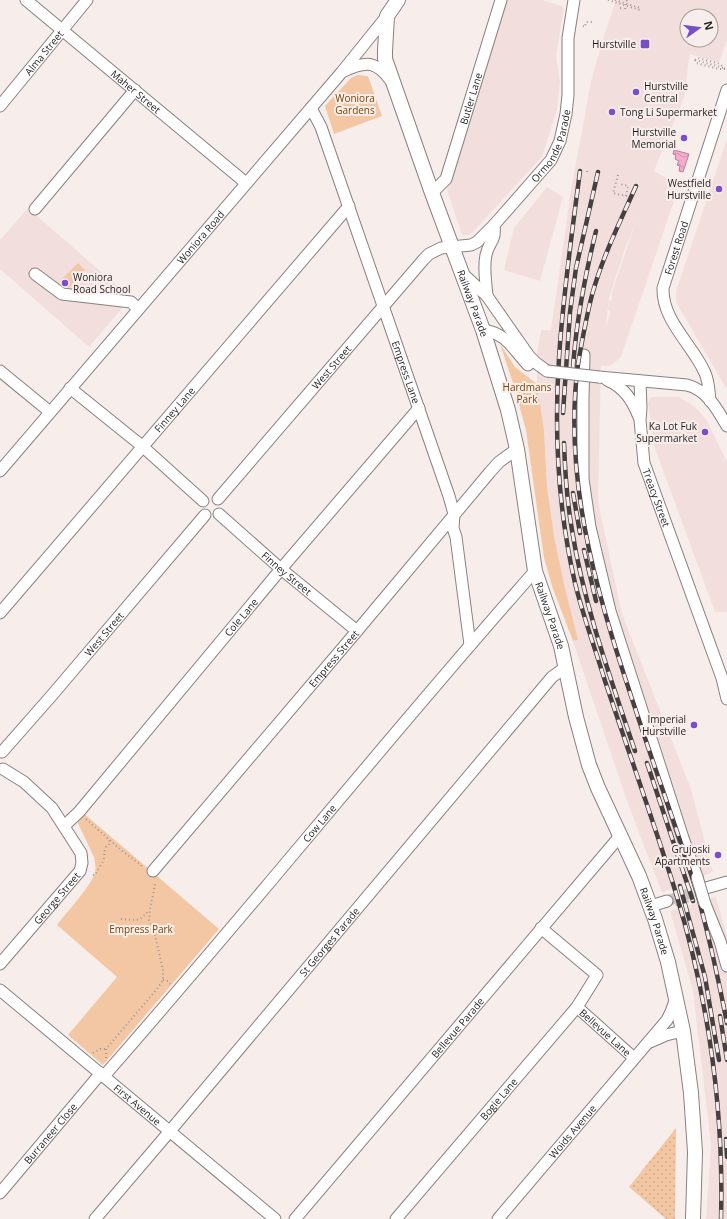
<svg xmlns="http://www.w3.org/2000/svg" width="727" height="1219" viewBox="0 0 727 1219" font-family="'Open Sans',sans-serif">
<defs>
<pattern id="grass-dots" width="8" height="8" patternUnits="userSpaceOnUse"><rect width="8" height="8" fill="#f3c7a3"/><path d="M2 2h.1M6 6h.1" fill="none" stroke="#d0aa8c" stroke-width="1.8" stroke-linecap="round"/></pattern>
<pattern id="water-waves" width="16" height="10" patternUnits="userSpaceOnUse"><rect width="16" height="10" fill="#f4abcd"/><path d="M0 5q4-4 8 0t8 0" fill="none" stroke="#d193b0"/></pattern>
</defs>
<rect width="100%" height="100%" fill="#f7eeec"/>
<path fill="#f2dfdd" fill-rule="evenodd" d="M505,0H543L564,7L556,57L560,82L557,110L542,157L470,235H462L447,190Z
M616,0H727V40L719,63L690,54L688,66L685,95L654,171L668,179L676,191L673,204L621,357L613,364L609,366H601L598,502L622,614L691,789L713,872L662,893L627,801L573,641L577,640L565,588L554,536L547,486L544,430L537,384V353L541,330H551L571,190L591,81L603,39ZM687,16H711V40H687ZM636,221L611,295L612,296L611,301L609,300L608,310L611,311L606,325L609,298L625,249Z
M727,139V390L676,302V291Z
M547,187L563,197L540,281L504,270L514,228Z
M28,208L131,298L89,347L0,269V240Z
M651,397H679L694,406L706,419L727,462V612H715L654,446L648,402Z
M716,897L727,936V1219H706L711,1145L693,991L670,911Z"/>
<path fill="url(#grass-dots)" d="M676,1128L675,1219H666L629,1187Z"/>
<path fill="#f3c7a3" d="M358,75L368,76L382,116L334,134L325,106L351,78Z
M78,263L85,270L69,288L60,281Z
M500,344L515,367L537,384L544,430L547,486L554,536L565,588L578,640L573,641L553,589L544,558L526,430L513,383Z
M82,812L219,929L103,1065L68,1035L117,977L57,925C67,912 90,887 95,873C96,868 95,862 94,857L76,819Z"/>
<path fill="url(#water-waves)" stroke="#b58198" d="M674,150L689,154L683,172L679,171L680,166L677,165L679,161L675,159L676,155L673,154Z"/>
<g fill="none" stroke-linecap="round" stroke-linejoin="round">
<path stroke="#ccc4c3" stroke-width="11" stroke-dasharray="11 5.5" stroke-linecap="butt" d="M667,901L706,888"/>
<g stroke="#898180" stroke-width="13">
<g id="minor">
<path id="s1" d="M26,0L246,183"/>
<path d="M344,71C365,61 376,60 391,81"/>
<path id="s2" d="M0,106L87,0"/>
<path id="s3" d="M311,108L321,127L449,496L454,514L453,528L456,537L470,645"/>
<path id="s4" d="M432,193L446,179L501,0"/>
<path d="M35,209L135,90"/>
<path d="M35,274L62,294L131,302L138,309"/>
<path d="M463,274L487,296L529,356L536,363L547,371"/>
<path d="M487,296C486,282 483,268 486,255C489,241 496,242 494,225"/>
<path d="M483,330C506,333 513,349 528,365"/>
<path d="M584,355L583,399V479L590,527L610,611L683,838L697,877"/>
<path d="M0,371L50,412"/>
<path d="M599,377L687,385C707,390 717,409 727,426"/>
<path d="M607,380C625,388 632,400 639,417"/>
<path id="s5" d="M640,381L641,408L640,420L644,463L722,678L727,699"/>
<path d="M70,388L142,446L203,501"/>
<path id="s6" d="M710,401C709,392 709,382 705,373C693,345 662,321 663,288L727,90"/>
<path id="s7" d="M0,471L341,73L387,16"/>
<path id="s8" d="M218,499L424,259L429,254L441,248L471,245L477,242L494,225L551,160L560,141L566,114L568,95V38L574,0"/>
<path id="s9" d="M219,514L281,569L357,631"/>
<path id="s10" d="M0,613L349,206"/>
<path id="s11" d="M2,752L53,694L205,515"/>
<path id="s12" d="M64,826L79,812L281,569L419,408"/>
<path id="s13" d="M153,871L357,631L490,472L499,462L517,449"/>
<path d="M706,888L727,882"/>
<path d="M705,904L720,941L727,966"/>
<path d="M651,906L667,901"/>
<path id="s14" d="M0,964L80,871L82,863L81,853L52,808L24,782L3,769"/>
<path id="s15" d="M0,990L275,1219"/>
<path id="s16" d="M577,1007L634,1058"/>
<path d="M650,1042L666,1035L683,1031"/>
<path id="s17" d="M104,1076C250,910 388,737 535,571"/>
<path id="s18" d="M0,1193L101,1073"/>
<path id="s19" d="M95,1219L170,1131L552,677L566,667"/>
<path id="s20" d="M295,1219L620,836"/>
<path id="s21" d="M396,1219L577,1007L597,975L541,928"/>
<path id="s22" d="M498,1219L667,1020L671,1012L676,998"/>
</g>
</g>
<g stroke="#898180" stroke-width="16">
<g id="major">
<path id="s23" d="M398,0L387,16L385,51V59L432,193L483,330L508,410L517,449L535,571L561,646L576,717L589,765L598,788L639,876L655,919L668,962L683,1031L691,1093L695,1152L693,1219"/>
</g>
</g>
<path stroke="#9e9796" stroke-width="2" stroke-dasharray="1 3" stroke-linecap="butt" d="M608,0L640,10
M615,0L640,8
M620,8L623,9
M625,9L627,0
M583,26L585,27L586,22H592
M695,60L698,58L720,64L725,69
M695,60L696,63L719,69H725
M695,60L724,68
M587,172L588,168
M618,175L613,193L626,196L628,186L620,184
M86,819L121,850L141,865L142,869
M93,875L96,874C98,869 103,863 104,858C105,854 104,851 106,847L108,846L110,843L109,840
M676,905L693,900
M121,919C136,920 139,923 149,910
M163,980L168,981L170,984
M93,1053L100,1049H106
M106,1058V1049L157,989L163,980V970L154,931L149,920L150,909L155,885V882"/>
<use href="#minor" stroke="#fff" stroke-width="11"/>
<use href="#major" stroke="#fff" stroke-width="14"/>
<g stroke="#464141" stroke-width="4.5">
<path id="rail" d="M580,171C572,233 563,295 559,358C554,433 558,509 575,583C583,616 595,648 605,681C628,750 653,820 675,890C708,997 724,1108 721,1219
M636,186C620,222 602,258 592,295C586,318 582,341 578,364C561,493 605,618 645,738C663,792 683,846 699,900C710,941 719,982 727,1023
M573,368C576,321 585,276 596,231
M563,413L570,312L576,268L598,172
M564,443C565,472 567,501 572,530C584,606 611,679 635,751
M573,493L580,533
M584,550L596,601
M647,763L693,901
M680,886L705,977L719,1060
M720,1016L727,1060
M726,1139L727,1157"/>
</g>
<use href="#rail" stroke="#f7eeec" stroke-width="3" stroke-dasharray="9" stroke-linecap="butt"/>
<g stroke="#898180" stroke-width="13" stroke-linecap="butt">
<path id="minor-bridge" d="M547,371L599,377
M697,877L705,904"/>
</g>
<use href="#minor-bridge" stroke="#fff" stroke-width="11"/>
</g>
<g fill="#784fc8" stroke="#f7eeec" stroke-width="1.5">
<rect x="640" y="39" width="10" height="10" rx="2"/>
<circle cx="636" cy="92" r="4"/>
<circle cx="612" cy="112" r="4"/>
<circle cx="684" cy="138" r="4"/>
<circle cx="719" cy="189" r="4"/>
<circle cx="65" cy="283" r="4"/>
<circle cx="705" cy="432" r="4"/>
<circle cx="694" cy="725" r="4"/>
<circle cx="718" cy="855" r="4"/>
</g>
<g text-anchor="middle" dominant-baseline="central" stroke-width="4" stroke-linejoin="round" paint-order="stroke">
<g font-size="10" fill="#221e1e" stroke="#f7eeec" text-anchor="end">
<text x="636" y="44">Hurstville</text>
<text x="644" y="86" text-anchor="start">Hurstville<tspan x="644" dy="12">Central</tspan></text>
<text x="620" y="112" text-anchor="start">Tong Li Supermarket</text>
<text x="676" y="132">Hurstville<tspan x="676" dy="12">Memorial</tspan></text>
<text x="711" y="183">Westfield<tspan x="711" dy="12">Hurstville</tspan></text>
<text x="73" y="277" text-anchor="start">Woniora<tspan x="73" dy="12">Road School</tspan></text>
<text x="697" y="426">Ka Lot Fuk<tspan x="697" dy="12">Supermarket</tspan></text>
<text x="686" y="719">Imperial<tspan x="686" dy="12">Hurstville</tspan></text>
<text x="710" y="849">Grujoski<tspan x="710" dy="12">Apartments</tspan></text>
</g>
<g font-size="10" fill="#221e1e" stroke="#f7eeec">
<text stroke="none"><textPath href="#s2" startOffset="69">Alma Street</textPath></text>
<text stroke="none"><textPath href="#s1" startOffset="143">Maher Street</textPath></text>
<text stroke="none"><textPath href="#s4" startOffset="104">Butler Lane</textPath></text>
<text stroke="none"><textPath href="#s8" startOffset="497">Ormonde Parade</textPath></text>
<text stroke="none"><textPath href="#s7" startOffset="308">Woniora Road</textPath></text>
<text stroke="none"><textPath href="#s6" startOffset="167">Forest Road</textPath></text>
<text stroke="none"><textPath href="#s23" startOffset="322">Railway Parade</textPath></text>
<text stroke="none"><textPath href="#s8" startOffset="174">West Street</textPath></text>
<text stroke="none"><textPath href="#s3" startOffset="281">Empress Lane</textPath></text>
<text stroke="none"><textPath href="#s10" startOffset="268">Finney Lane</textPath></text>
<text stroke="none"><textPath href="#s5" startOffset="119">Treacy Street</textPath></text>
<text stroke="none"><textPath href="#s9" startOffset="90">Finney Street</textPath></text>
<text stroke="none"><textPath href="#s23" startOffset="645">Railway Parade</textPath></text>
<text stroke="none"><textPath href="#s12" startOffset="274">Cole Lane</textPath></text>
<text stroke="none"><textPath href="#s11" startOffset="156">West Street</textPath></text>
<text stroke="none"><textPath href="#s13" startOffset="279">Empress Street</textPath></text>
<text stroke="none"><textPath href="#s17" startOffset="332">Cow Lane</textPath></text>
<text stroke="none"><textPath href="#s14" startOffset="87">George Street</textPath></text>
<text stroke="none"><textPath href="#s23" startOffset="969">Railway Parade</textPath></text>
<text stroke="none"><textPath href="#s19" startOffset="363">St Georges Parade</textPath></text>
<text stroke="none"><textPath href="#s20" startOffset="251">Bellevue Parade</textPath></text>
<text stroke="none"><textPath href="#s16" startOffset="38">Bellevue Lane</textPath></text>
<text stroke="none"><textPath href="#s21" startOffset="158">Bogie Lane</textPath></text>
<text stroke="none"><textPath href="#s15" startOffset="179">First Avenue</textPath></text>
<text stroke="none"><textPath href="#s22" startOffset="115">Woids Avenue</textPath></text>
<text stroke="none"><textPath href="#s18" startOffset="78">Burraneer Close</textPath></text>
</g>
<g font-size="10" fill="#7a4504" stroke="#f7eeec">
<text x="355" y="98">Woniora<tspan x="355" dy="12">Gardens</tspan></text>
<text x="527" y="387">Hardmans<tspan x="527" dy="12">Park</tspan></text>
<text x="141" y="929">Empress Park</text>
</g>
</g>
<g transform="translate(699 28) rotate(76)"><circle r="19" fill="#f7eeec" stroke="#a29b9a"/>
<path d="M0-3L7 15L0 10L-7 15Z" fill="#784fc8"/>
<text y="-6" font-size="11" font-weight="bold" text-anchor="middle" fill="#221e1e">N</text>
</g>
</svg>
